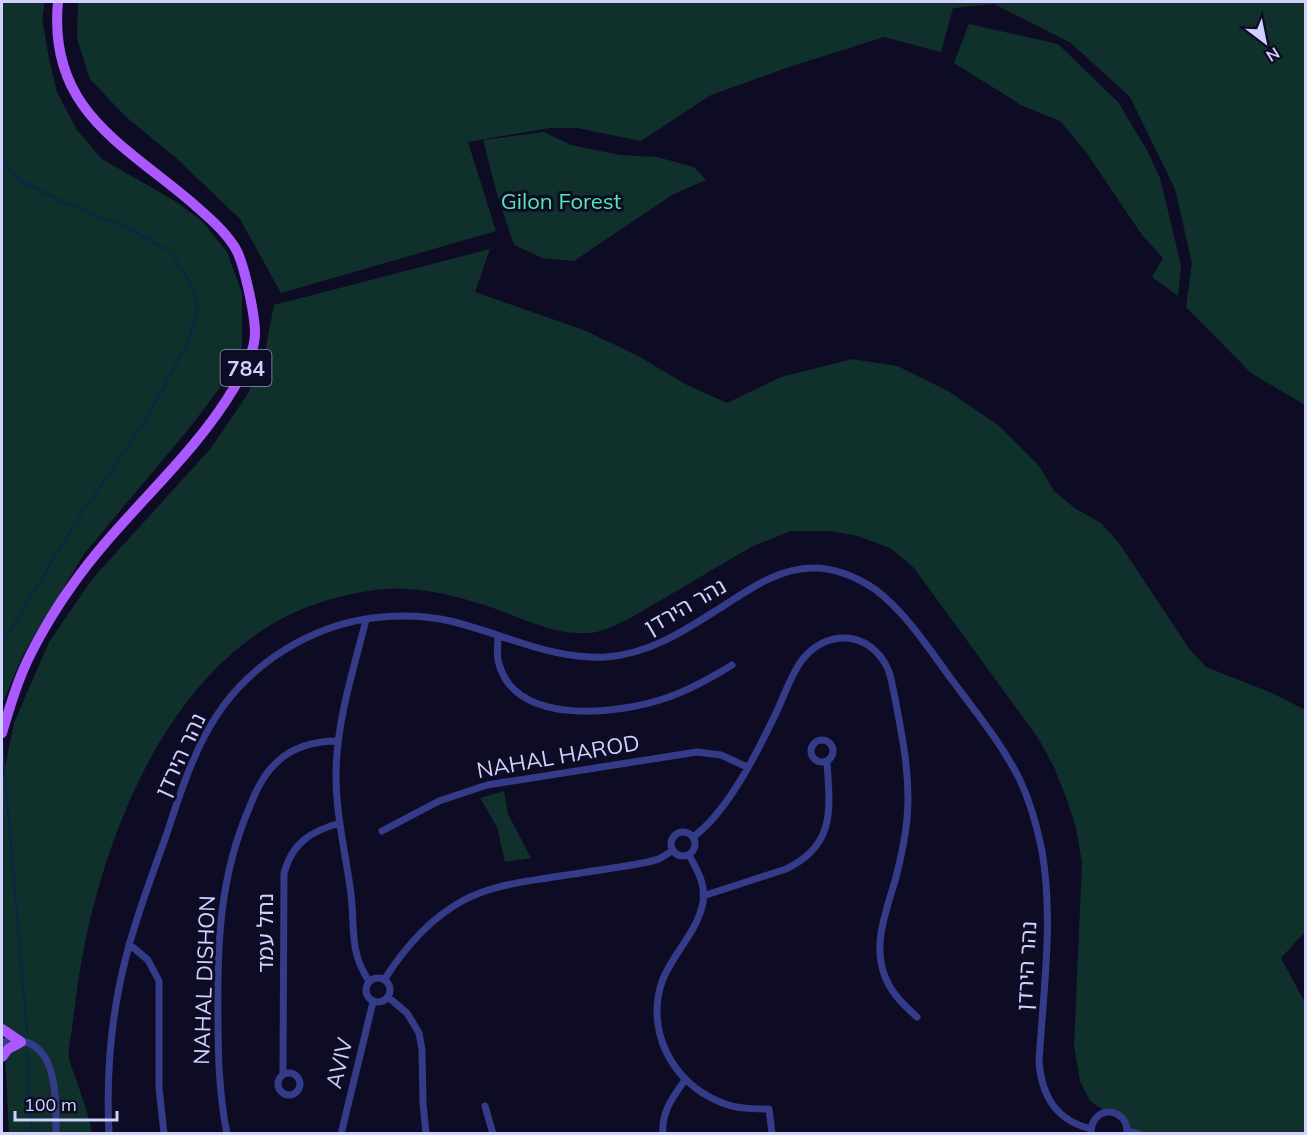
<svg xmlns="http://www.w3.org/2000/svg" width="1307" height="1135" viewBox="0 0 1307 1135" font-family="Mulish,'Noto Sans Hebrew',sans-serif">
<rect width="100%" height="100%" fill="#0e0c25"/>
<path fill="#0f302b" d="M2,2H45L42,18L49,59L57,92L77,130L102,159L175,201L202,221L227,252L242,293V347L224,382L191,426L84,554L24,653L2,704Z
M78,2H1305V405L1251,373L1186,307L1192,263L1175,189L1130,97L1071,43L994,4L953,8L941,52L884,37L789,67L711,95L641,141L577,128H550L468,142L496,231L281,293L240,219L176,158L126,117L90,79L77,39Z
M969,24L1058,44L1118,102L1148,152L1160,178L1181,265L1178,296L1152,277L1163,258L1142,235L1086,152L1060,121L1021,105L954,63Z
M544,132L571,145L620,155L657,157L694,167L706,180L672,195L574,261L542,258L514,245L497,194L483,140Z
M490,249L475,292L586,331L638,356L687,385L727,403L781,377L852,359L897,366L948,391L998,425L1039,466L1054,491L1076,509L1101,523L1119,543L1190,650L1206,667L1272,693L1305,710V934L1302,935L1281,958L1303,999L1305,1000V1133H1138L1090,1101L1080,1081L1074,1046L1082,863L1076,827L1066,797L1054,767L1038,738L914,568L890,548L858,536L831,531H791L753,546L627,620C614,625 601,633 587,633C555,635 525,619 496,609C467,599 438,591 408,589C382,587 354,593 328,600C180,643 108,819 82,958C78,981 75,1004 72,1028C71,1037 68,1047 69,1056C69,1064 74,1072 76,1079C82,1097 89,1115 92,1133L9,1134L2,997V782L14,723L49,642L93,578L211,448L247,395L263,363L274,305Z
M504,791L508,814L531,858L505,862L497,827L480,798Z"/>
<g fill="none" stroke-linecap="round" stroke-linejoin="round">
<path stroke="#082749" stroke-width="2" d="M2,162L19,180L67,204L127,228L170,251L191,284L198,305L190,338L143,425L79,517L2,644
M2,740L27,1032
M27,1051L29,1107L33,1134"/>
<path stroke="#343b88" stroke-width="7" d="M366,620C353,671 336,723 336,776C336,816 346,855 351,894C355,927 349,952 369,981
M498,636C498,646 496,655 499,664C516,727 620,714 666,698C690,690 711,678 732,665
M811 751a11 11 0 1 1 22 0a11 11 0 1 1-22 0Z
M382,831L439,801L487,785L697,752L721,755L747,767
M671 844a12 12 0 1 1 24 0a12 12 0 1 1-24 0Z
M693,837C728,812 759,749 778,709C785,693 791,675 802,660C826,629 868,630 887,667C891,675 892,684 894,693C902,735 911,776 907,819C905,839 901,858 896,877C887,910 871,945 886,979C893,995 905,1006 917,1017
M689,855C697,870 706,884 703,902C698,931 674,952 663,979C644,1029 672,1083 720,1102C736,1109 753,1109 769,1109L772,1134
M703,896L786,869C836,845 830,809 827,762
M129,944L148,960L159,981V1087L164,1134
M366 990a12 12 0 1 1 24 0a12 12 0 1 1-24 0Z
M384,980C405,947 430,918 464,900C492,885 523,882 553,877C585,872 617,868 648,862L659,859L672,851
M388,997L407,1013L419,1033L422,1050L423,1103L426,1134
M2,1042C59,1030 56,1097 56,1134
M278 1084a11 11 0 1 1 22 0a11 11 0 1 1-22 0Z
M283,1074L284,873C292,843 311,831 340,823
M485,1106L493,1134
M1127,1131L1139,1134
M1091,1133C1091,1104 1129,1106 1127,1134
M109,1134C106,1074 111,1015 126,957C136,916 152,876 166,836C181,791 195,744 224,705C261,656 320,622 382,617C404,615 428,616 450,621C502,633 550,660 606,657C652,654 690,627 728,603C754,586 781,568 813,568C836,568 857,577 876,590C907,614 929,649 952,680C976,712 1001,743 1019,778C1030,801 1037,826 1042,851C1054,920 1043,993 1039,1062C1042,1097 1056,1120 1091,1129
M227,1134C219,1094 218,1055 218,1016C217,941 220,875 250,806C256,790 263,775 276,763C293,746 314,741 338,741
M341,1134L373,1002
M663,1134C661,1112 673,1097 685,1080"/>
<path stroke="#ac58ff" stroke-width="10" d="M2,733C8,713 14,692 22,673C32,648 55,609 71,587C120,516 190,462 234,388C243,372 255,352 255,333C255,316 244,260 234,246C223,229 205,214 190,201C120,142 48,108 58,2
M2,1029L21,1042
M2,1057L8,1049L21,1042"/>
</g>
<g text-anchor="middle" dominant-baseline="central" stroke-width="6" stroke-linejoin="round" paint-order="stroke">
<rect fill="#0e0c25" stroke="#9696be" stroke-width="1.5" x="220.5" y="350" width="51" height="36" rx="4.5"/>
<g font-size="21" font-weight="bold" fill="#d1d1ff">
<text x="246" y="368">784</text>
</g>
<g font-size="22" fill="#53e9b1" stroke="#0e0c25">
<text x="561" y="201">Gilon Forest</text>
</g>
<g font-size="22" fill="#d1d1ff" stroke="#0e0c25">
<text transform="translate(685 606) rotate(-30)">נהר הירדן</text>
<text transform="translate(180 755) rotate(-65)">נהר הירדן</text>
<text transform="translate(558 756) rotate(-10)">NAHAL HAROD</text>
<text transform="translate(265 933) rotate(-90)">נחל עמד</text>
<text transform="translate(1026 966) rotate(-87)">נהר הירדן</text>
<text transform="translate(204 980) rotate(-88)">NAHAL DISHON</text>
<text transform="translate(339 1063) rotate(-76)">AVIV</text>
</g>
</g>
<rect width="1307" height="1135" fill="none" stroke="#d1d1ff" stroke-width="6"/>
<g transform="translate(1265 42) rotate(148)" stroke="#0e0c25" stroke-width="4.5" paint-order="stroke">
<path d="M0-4.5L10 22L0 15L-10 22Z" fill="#d1d1ff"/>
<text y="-9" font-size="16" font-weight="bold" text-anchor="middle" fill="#d1d1ff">N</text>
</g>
<path d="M15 1111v9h102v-9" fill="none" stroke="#d1d1ff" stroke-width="3"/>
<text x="24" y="1111" font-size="18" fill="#d1d1ff" stroke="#0e0c25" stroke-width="4.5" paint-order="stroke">100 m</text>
</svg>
